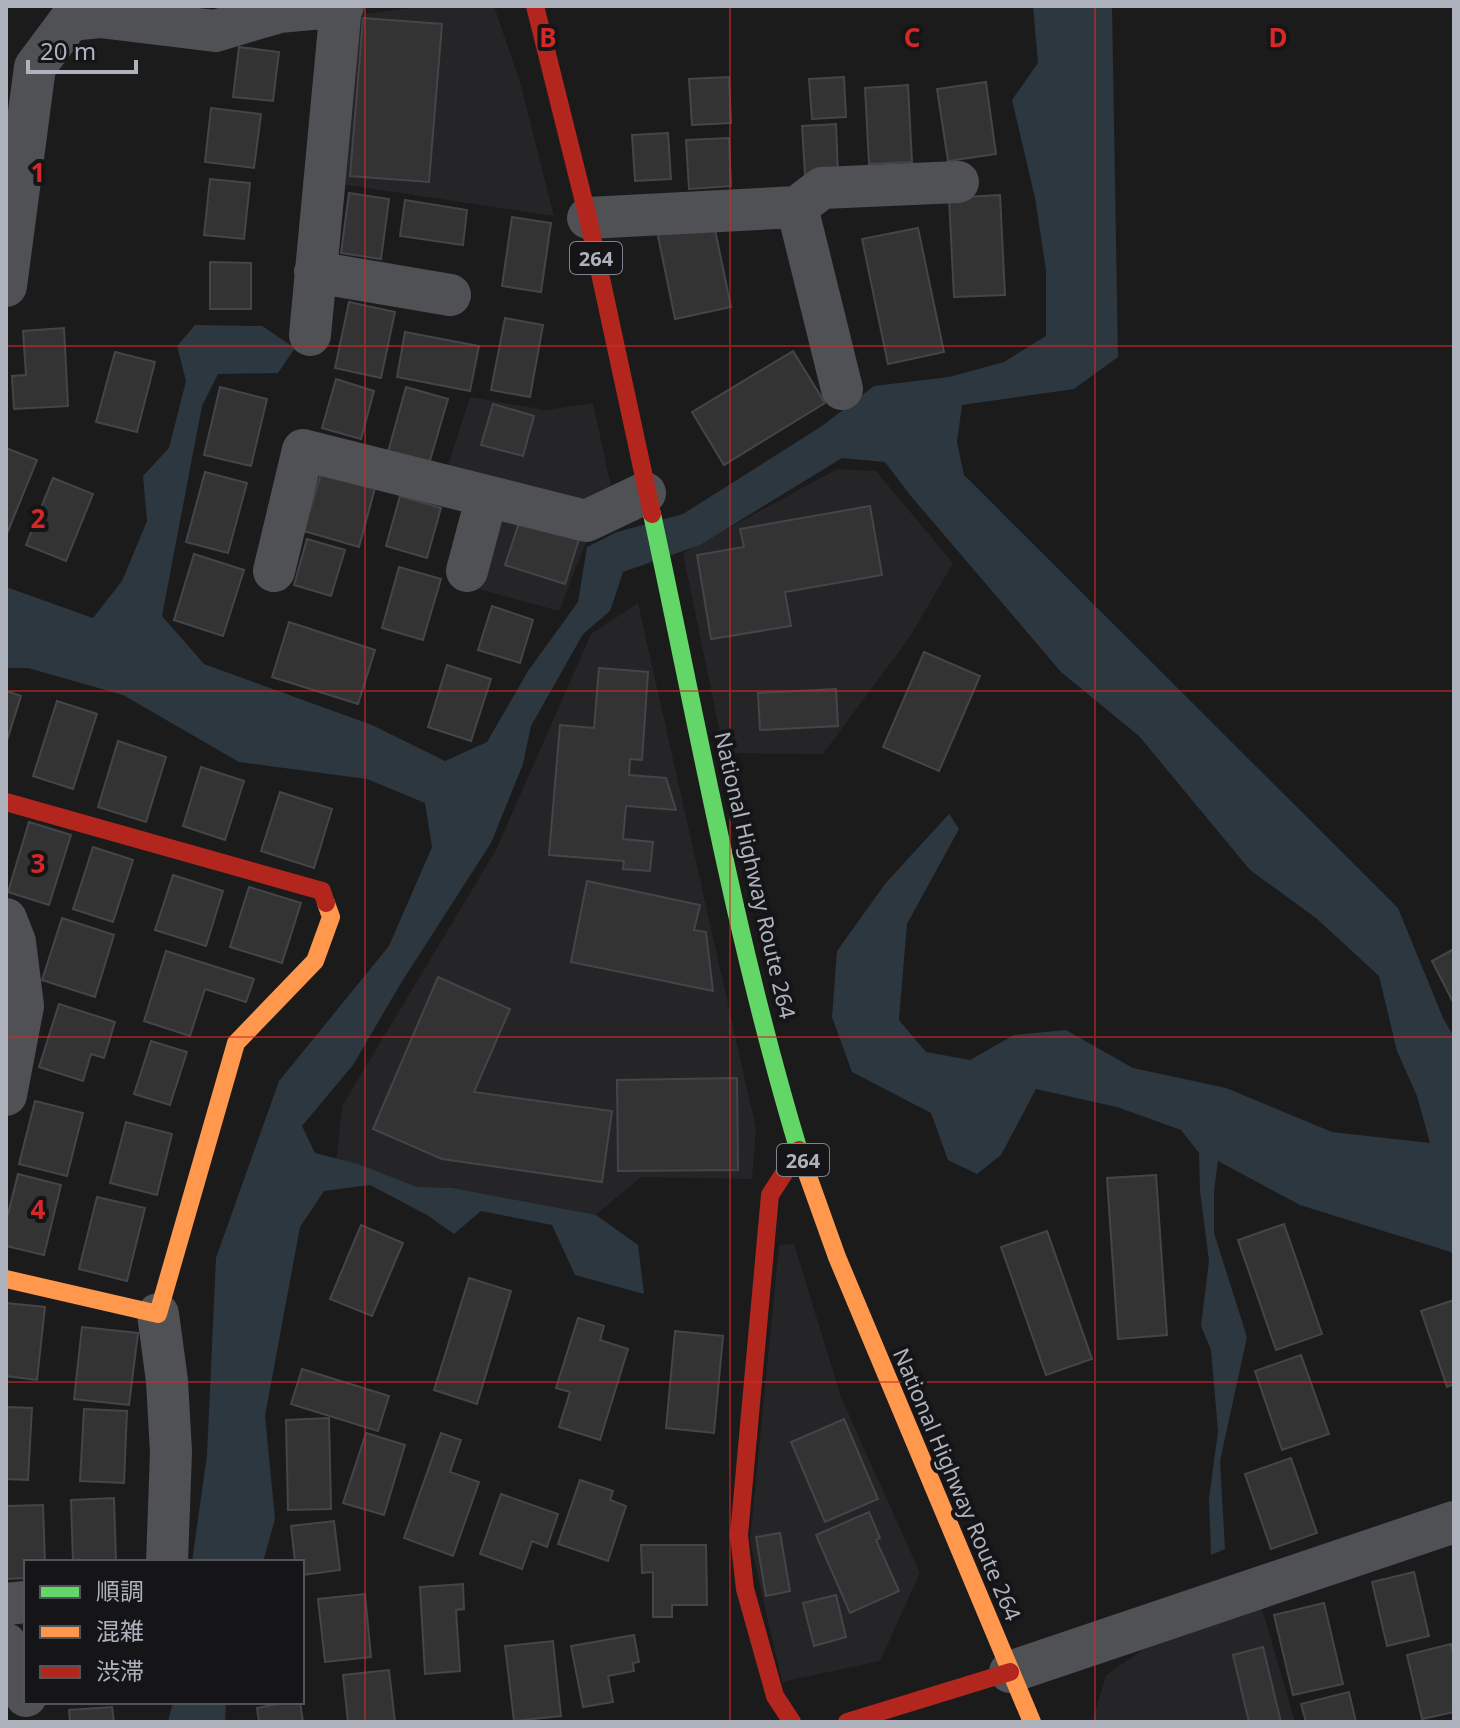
<svg xmlns="http://www.w3.org/2000/svg" width="1460" height="1728" viewBox="0 0 1460 1728" font-family="'Noto Sans','Noto Sans JP',sans-serif">
<rect width="100%" height="100%" fill="#1b1b1c"/>
<path fill="#252528" d="M424,6H494L520,82L554,216L334,183L351,16Z
M470,397L546,410L593,403L618,519L586,542L559,611L471,587L500,486L446,472Z
M837,469L876,471L953,563L909,638L823,754L724,753L683,553Z
M638,603L756,1129L752,1179L641,1177L588,1221L335,1174L342,1106L496,850L591,634Z
M794,1244L841,1397L920,1573L880,1661L782,1682L750,1541L779,1245Z
M1262,1609L1295,1722H1092L1106,1675L1150,1645Z"/>
<path fill="#2d373f" d="M1033,6H1112L1118,357L1074,389L962,405L957,442L964,475L1398,908L1443,1018L1454,1037V1253L1300,1205L1218,1161L1214,1191V1233L1247,1337L1220,1461L1225,1549L1211,1555L1209,1499L1218,1431L1211,1350L1201,1326L1209,1261L1200,1191L1199,1153L1181,1130L1117,1107L1036,1089L1001,1155L977,1174L948,1160L931,1113L852,1072L832,1017L837,951L885,884L949,814L959,829L907,924L899,1020L926,1052L970,1060L1014,1035L1066,1030L1133,1068L1226,1088L1332,1132L1430,1143L1417,1096L1397,1051L1379,976L1316,918L1250,870L1139,736L1061,672L910,495L885,462L842,458L700,545L623,572L610,611L583,634L531,726L523,764L491,843L401,983L353,1065L302,1126L315,1153L358,1164L417,1187L452,1188L596,1215L638,1245L644,1294L575,1275L552,1225L481,1211L454,1234L427,1215L370,1185L324,1191L300,1227L265,1416L275,1519L263,1562H192L207,1455L216,1258L279,1081L389,946L432,847L425,803L367,779L239,762L123,695L28,668H6V587L93,618L122,581L147,521L143,476L169,448L186,381L177,346L195,325L262,326L295,348L278,373L218,374L202,406L162,616L204,664L372,725L445,761L487,742L528,671L578,602L587,547L617,532L683,514L822,426L874,386L949,377L1004,362L1046,336V270L1035,198L1012,100L1038,63Z
M173,1702H226L225,1722H168Z"/>
<path fill="#333334" stroke="#444548" stroke-width="2" d="M363,18L442,24L429,182L350,176Z
M239,47L279,52L273,101L233,97Z
M729,77L731,123L692,125L689,79Z
M844,77L846,117L812,119L809,79Z
M986,82L996,154L948,161L937,89Z
M908,85L912,162L869,164L865,88Z
M211,108L261,114L254,168L205,162Z
M836,124L838,173L805,175L802,126Z
M668,133L671,179L635,181L632,135Z
M729,138L731,186L689,189L686,140Z
M210,179L250,183L244,239L204,235Z
M349,193L389,199L381,259L341,253Z
M1000,195L1005,295L954,297L949,198Z
M405,200L467,210L463,245L400,236Z
M512,217L551,223L541,292L502,286Z
M713,220L731,307L675,319L657,231Z
M918,228L944,352L888,364L862,239Z
M210,262L251,263V309H210Z
M349,302L395,312L381,378L335,368Z
M505,318L543,325L530,397L491,390Z
M64,328L68,406L14,409L12,376L26,375L23,331Z
M405,332L479,346L470,391L397,377Z
M793,351L825,403L724,465L692,412Z
M115,352L155,362L137,432L96,422Z
M336,379L374,391L361,439L322,428Z
M220,387L267,399L251,466L204,455Z
M406,387L448,399L429,464L388,452Z
M493,404L534,416L523,456L481,445Z
M6,448L37,460L6,536Z
M205,472L247,483L228,553L186,542Z
M321,473L375,488L359,547L304,531Z
M53,478L93,494L66,561L26,545Z
M400,496L441,508L427,558L386,546Z
M870,506L882,575L785,592L791,626L711,639L697,555L744,547L740,529Z
M521,517L580,536L565,584L505,565Z
M307,539L345,550L331,596L294,585Z
M194,554L244,570L223,636L174,620Z
M399,567L441,579L423,640L382,628Z
M492,606L533,620L520,663L478,650Z
M289,622L375,650L358,704L272,677Z
M924,652L980,676L939,771L883,747Z
M447,665L491,679L471,741L428,727Z
M599,668L648,672L642,760L630,759L629,775L666,778L676,810L626,806L623,839L653,842L650,871L623,869L624,861L549,855L560,725L594,728Z
M836,689L838,726L760,730L758,693Z
M6,691L21,696L6,744Z
M57,701L97,714L73,789L33,776Z
M118,741L166,757L146,822L98,807Z
M201,767L244,781L225,840L183,826Z
M280,792L332,809L314,868L261,851Z
M29,822L71,835L49,905L8,892Z
M93,847L133,860L113,922L73,909Z
M173,875L223,891L206,946L155,930Z
M587,881L700,905L694,930L706,932L713,991L571,962Z
M249,887L301,903L282,963L230,947Z
M62,918L114,935L95,997L42,980Z
M1454,949V1004L1432,961Z
M166,951L254,979L246,1002L205,989L190,1036L144,1021Z
M438,977L510,1009L474,1092L612,1111L602,1182L442,1159L373,1129Z
M59,1004L115,1022L104,1058L91,1054L83,1081L39,1067Z
M151,1041L187,1052L170,1105L134,1094Z
M737,1078L738,1170L618,1171L617,1080Z
M35,1101L83,1113L67,1176L19,1164Z
M126,1122L172,1134L157,1195L110,1183Z
M18,1174L61,1185L44,1255L6,1246V1222Z
M1156,1175L1167,1335L1118,1339L1107,1178Z
M97,1197L145,1208L127,1281L79,1269Z
M1284,1224L1322,1334L1276,1350L1238,1240Z
M361,1225L403,1243L372,1316L330,1299Z
M1047,1231L1092,1359L1046,1375L1001,1247Z
M469,1278L511,1291L477,1404L434,1390Z
M1454,1300V1384L1447,1387L1421,1311Z
M6,1303L45,1307L37,1380L6,1376Z
M578,1318L604,1326L600,1340L628,1349L600,1440L559,1427L570,1392L556,1388Z
M82,1327L138,1333L129,1405L74,1399Z
M675,1331L723,1336L714,1433L666,1428Z
M1301,1355L1329,1434L1282,1450L1255,1371Z
M302,1369L389,1396L378,1431L291,1404Z
M6,1407L32,1408L28,1480L6,1479Z
M84,1409L127,1411L124,1483L80,1481Z
M329,1418L331,1509L288,1510L286,1420Z
M844,1419L878,1499L825,1522L791,1442Z
M366,1433L405,1445L384,1515L343,1503Z
M441,1433L461,1440L450,1472L479,1482L453,1556L404,1538Z
M1291,1458L1317,1533L1271,1549L1245,1474Z
M580,1480L613,1491L610,1500L626,1506L608,1561L558,1544Z
M501,1494L558,1514L547,1547L532,1541L522,1569L480,1554Z
M114,1498L116,1562H73L71,1500Z
M43,1505L45,1562H26V1578L6,1579V1506Z
M869,1512L880,1538L876,1540L899,1591L850,1613L816,1535Z
M334,1521L340,1570L302,1575V1562H295L291,1526Z
M780,1533L790,1591L766,1596L756,1537Z
M641,1545H706L707,1605H672V1617H653V1572L642,1573Z
M1414,1572L1429,1636L1387,1646L1372,1582Z
M463,1584L464,1609L456,1610L460,1671L425,1674L420,1587Z
M365,1594L371,1657L325,1662L318,1599Z
M836,1595L846,1637L814,1646L803,1603Z
M1324,1603L1343,1684L1293,1695L1274,1615Z
M634,1635L639,1662L633,1663L634,1671L608,1676L613,1702L583,1707L571,1646Z
M553,1641L561,1716L514,1721L505,1646Z
M1451,1644L1454,1658V1712L1422,1719L1407,1655Z
M1263,1647L1281,1722H1249L1233,1655Z
M389,1670L395,1722H348L343,1675Z
M1349,1692L1356,1722H1306L1301,1704Z
M287,1702H300L303,1722H259L257,1708Z
M112,1707L114,1722H70L69,1710Z"/>
<g fill="none" stroke-linecap="round" stroke-linejoin="round">
<path stroke="#4f5155" stroke-width="42" d="M797,207L842,389
M588,218L797,207L822,188L958,182
M315,272L450,295
M6,286L35,67L70,20L100,17L215,31L279,12L343,6
M310,335L341,6
M274,571L303,450L586,521L645,493
M467,571L487,496
M6,919L15,942L23,1006L6,1095
M158,1314L167,1381L171,1452L167,1562
M6,1604L26,1602
M6,1644L26,1696
M1010,1672L1454,1522"/>
<path stroke="#63d668" stroke-width="18" d="M652,514C698,727 736,943 799,1151"/>
<path stroke="#ff974d" stroke-width="18" d="M799,1151L837,1257L1032,1722
M6,1279L158,1314L236,1043L315,961L331,917L326,903"/>
<path stroke="#b3261e" stroke-width="18" d="M535,6L588,218L652,514
M6,802L322,891L326,903
M792,1722L775,1696L745,1589L739,1535L770,1195L799,1150
M847,1722L1010,1672"/>
</g>
<path fill="none" stroke="#d62828" stroke-width="2" stroke-opacity="0.55" d="M365,6V1722M730,6V1722M1095,6V1722M6,346H1454M6,691H1454M6,1037H1454M6,1382H1454"/>
<g text-anchor="middle" dominant-baseline="central" stroke-width="8" stroke-linejoin="round" paint-order="stroke">
<g fill="#151518" stroke="#7f838c" stroke-width="2">
<rect x="570" y="242" width="52" height="32" rx="6"/>
<rect x="777" y="1144" width="52" height="32" rx="6"/>
</g>
<g font-size="20" font-weight="bold" fill="#adb2bd">
<text x="596" y="258">264</text>
<text x="803" y="1160">264</text>
</g>
<g font-size="22" fill="#adb2bd" stroke="#151518">
<text transform="translate(756 875) rotate(77)">National Highway Route 264</text>
<text transform="translate(958 1484) rotate(67)">National Highway Route 264</text>
</g>
</g>
<g font-size="26" text-anchor="middle" font-weight="bold" fill="#d62828" stroke="#151518" stroke-width="8" stroke-linejoin="round" paint-order="stroke">
<text x="548" y="47">B</text>
<text x="912" y="47">C</text>
<text x="1278" y="47">D</text>
<text x="38" y="182">1</text>
<text x="38" y="528">2</text>
<text x="38" y="873">3</text>
<text x="38" y="1219">4</text>
</g>
<rect width="1460" height="1728" fill="none" stroke="#adb2bd" stroke-width="16"/>
<rect x="24" y="1560" width="280" height="144" fill="#151518" stroke="#52545a" stroke-width="2"/>
<rect x="40" y="1586" width="40" height="12" fill="#63d668" stroke="#52545a" stroke-width="2"/>
<text x="96" y="1600" font-size="24" fill="#adb2bd">順調</text>
<rect x="40" y="1626" width="40" height="12" fill="#ff974d" stroke="#52545a" stroke-width="2"/>
<text x="96" y="1640" font-size="24" fill="#adb2bd">混雑</text>
<rect x="40" y="1666" width="40" height="12" fill="#b3261e" stroke="#52545a" stroke-width="2"/>
<text x="96" y="1680" font-size="24" fill="#adb2bd">渋滞</text>
<path d="M28 60v12h108v-12" fill="none" stroke="#adb2bd" stroke-width="4"/>
<text x="40" y="60" font-size="24" fill="#adb2bd" stroke="#151518" stroke-width="6" paint-order="stroke">20 m</text>
</svg>
